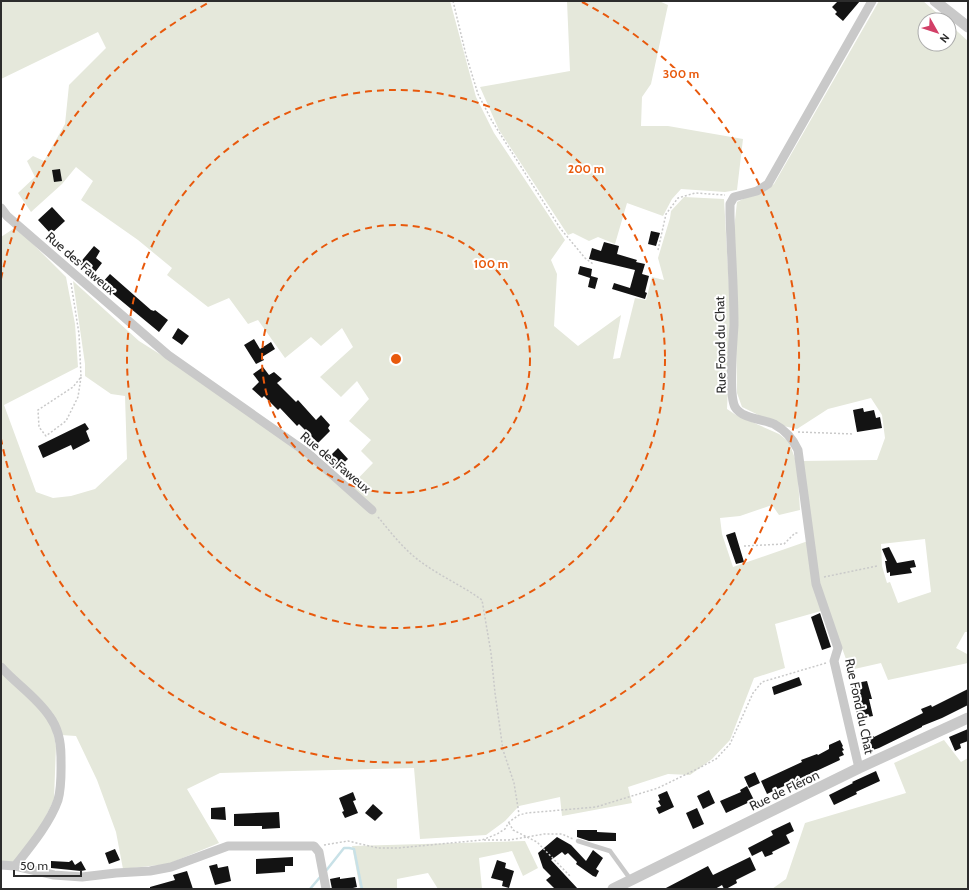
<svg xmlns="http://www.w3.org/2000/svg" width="969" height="890" viewBox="0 0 969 890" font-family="Cabin,sans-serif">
<rect width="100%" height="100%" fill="#fff"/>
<path fill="#e5e8db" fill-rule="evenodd" d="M1,1H450L476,97L494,133L565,240L551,260L557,274L554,326L578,346L621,315L613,359L620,358L635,298L646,300L652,277L664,280L658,258L670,218L671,211L684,197L724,199L731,321L727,409L736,415L779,434L789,442L797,464L800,510L779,515L772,505L740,516L720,518L722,534L733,567L808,541L821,611L775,624L785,668L754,678L730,740L712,759L690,775L668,774L628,787L632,803L562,816L560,797L519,806L505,821L486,835L420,839L414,768L220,773L187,789L219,843L168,864L123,869L116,832L97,780L76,736L61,735L52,713L32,694L52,726L56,746L54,799L40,829L14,862L1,863V237L16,227L66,277L75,324L78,367L4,405L36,492L53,498L71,496L95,489L127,459L125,396L111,394L85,376V364L73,281L139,341L193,375L283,437L346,491L373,463L361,451L371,440L349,421L369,399L357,381L341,397L320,377L353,347L342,328L321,346L311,337L285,358L258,320L248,324L229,298L208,307L167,275L172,268L138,240L81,200L93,181L76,167L62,184L31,212L18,193L35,177L27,161L33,156L44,161L65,124L69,85L106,48L98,32L1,79Z
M567,1H659L668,5L651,84L642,97L641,126H668L743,139L737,190L725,192L681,189L672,199L663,216L627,203L615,244L598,237L589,241L573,233L568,235L499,130L480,87L570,71Z
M879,1H923L945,20H925V44H949V24L968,41V632H965L956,648L967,654L968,663L888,680L881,663L850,670L819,585L801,461L877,460L885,438L882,415L871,398L828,409L797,429L779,425L742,407L737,393L734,229L737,202L745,198L761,193L774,184ZM925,539L931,592L898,603L890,582L887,583L882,566L881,544Z
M944,740L961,762L968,758V889H772L786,879L805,823L906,793L894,763Z
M525,841L538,868L523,876L512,851L479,858L482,889H438L428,873L397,879V889H360L352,846Z"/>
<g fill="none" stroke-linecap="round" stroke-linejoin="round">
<path stroke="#c8e1e7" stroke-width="2.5" d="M325,872L344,848H349L354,849L362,889
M310,889L321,876"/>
</g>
<path fill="#131313" d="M838,1H860L843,21L835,14L837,12L832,7Z
M60,169L62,181L54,182L52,170Z
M52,207L65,221L51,234L38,220Z
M651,231L660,233L656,246L648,244Z
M604,242L619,246L617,254L637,260L636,262L645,264L642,274L649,276L645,292L647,293L645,299L612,289L614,283L630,288L635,270L589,259L592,248L601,251Z
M94,246L100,251L96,258L102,263L93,275L79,264Z
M580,266L592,269L591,276L598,278L595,289L588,287L590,278L578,274Z
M110,274L151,310L154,311L155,310L168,320L159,332L101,284Z
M178,328L189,336L182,345L172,338Z
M254,339L260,349L271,342L275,349L262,357L264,360L256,364L244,345Z
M263,367L269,375L274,372L282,379L277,383L296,402L298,400L316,420L321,415L330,425L328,428L330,431L318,443L299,424L297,426L280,408L278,410L264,396L262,398L252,389L259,382L253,374Z
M863,408L864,412L874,410L876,418L880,417L882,428L857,432L853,410Z
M85,423L89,429L86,431L90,441L73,450L71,445L43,458L38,446Z
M338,448L348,459L336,470L325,461Z
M735,532L744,562L736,564L726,535Z
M889,547L897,563L914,560L916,567L910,568L912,573L890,576V572L887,573L885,561H887L882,549Z
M820,613L831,647L822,650L811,617Z
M799,677L802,685L774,695L772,687Z
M867,681L872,699H869L873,716L858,719L851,684Z
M968,689V705L942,718L922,726V727L879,748L867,752L863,741L874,736V737L923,713L921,709L931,705L932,707Z
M968,729V741L960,744L961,748L955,751L949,737Z
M840,740L843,746L842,747L844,750L842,751L844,755L839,757L840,760L767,794L761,781L802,762L801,760L817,754L818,755L829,749V745Z
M876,771L880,781L856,792L857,794L834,805L829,795L853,783L852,782Z
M755,772L760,783L749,788L744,777Z
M747,786L754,800L726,813L720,801L741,792L740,790Z
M709,790L715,803L703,809L697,796Z
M667,791L674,807L659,814L656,808L661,806L658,801L660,800L658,795Z
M353,792L356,800L353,801L358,813L345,818L342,812L344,811L339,798Z
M373,804L383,813L375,821L365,813Z
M225,807L226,820L211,819V808Z
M697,808L704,824L693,829L686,813Z
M279,812L280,828L262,829V826H234V814Z
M790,822L794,831L786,835L790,843L772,852L773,854L765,857L762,851L752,856L748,848L773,835L771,831Z
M577,830H597V832L616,833V841H589L577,837Z
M557,837L571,845L586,861L593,850L603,858L596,869L599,871L596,877L593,876L576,864L577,862L568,853L565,855L562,852L551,860L578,889H555L546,880L551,876L543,868L538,853Z
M115,849L120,860L109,864L105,853Z
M293,857V866H285V872L256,874V859Z
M750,857L756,870L736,880L737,883L726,889H724L722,885L715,889H664L708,866L713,875Z
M72,860L75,865L81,861L86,870L81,871L51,868V861L69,862Z
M497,860L506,863L505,868L514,871L509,888L502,886L503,881L491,878Z
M217,864L218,868L228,866L231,881L215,885L209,866Z
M187,871L193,889H150V887L175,880L173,875Z
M340,877V879L355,877L357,887L349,889H332L330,879Z"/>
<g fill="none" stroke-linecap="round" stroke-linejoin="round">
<path stroke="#c9c9c9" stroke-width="1.5" stroke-dasharray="2 2" stroke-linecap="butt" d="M453,1L466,55L478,94L492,121L560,228L585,258L593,264
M658,250L666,214L678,198L695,193L725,195
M71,283L79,334L81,377L73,387L38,410L39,427L46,436L66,421L78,397L81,377
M798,432L854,434
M378,517C388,529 398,542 409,552C430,572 459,583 482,600L491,653L495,693L503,750L514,783L519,814
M744,546L784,544L795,533H799
M824,577L877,566
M509,823L513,830L537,842L570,876
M484,840H509L527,837L544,834H562L573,839
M324,845L348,841L378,848H398L482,840L497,834L505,829L509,822L519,815L527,813L596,807L658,788L699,768L716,759L730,744L753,693L762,682L826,663"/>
<path stroke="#c9c9c9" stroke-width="4.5" d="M578,841L610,851L631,880"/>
<path stroke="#c9c9c9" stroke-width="9" d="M1,208L7,216L168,355L309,454L372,510
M1,667C16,684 37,697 50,717C58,728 61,744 61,757C61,771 62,786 58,800C50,823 30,847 15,866
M859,768L834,661L838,648L816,584L798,450C793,439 785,430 774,424C763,419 742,419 735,407C728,393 733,343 734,325C734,288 731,251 730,215V204L734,197L757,191L768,184L872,1
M1,865L15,866L54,875L82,877L116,873L150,871L171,867L228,846H314L319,852L326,889"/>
<path stroke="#c9c9c9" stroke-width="11" d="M935,1L968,27
M613,889L859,768L968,718"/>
</g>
<g fill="none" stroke="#e8590c" stroke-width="2" stroke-dasharray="7 5">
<circle cx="396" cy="359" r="134"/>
<circle cx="396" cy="359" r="269"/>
<path d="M1 279A403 403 0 0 1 210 2M582 2A403 403 0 1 1 1 439"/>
</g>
<g text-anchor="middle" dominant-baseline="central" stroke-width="4" stroke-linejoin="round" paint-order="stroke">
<g font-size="13" fill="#2c2c2c" stroke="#fff">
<text transform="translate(81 263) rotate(41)">Rue des Faweux</text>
<text transform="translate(720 345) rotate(-91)">Rue Fond du Chat</text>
<text transform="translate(336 462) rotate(40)">Rue des Faweux</text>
<text transform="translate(860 706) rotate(78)">Rue Fond du Chat</text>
<text transform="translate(784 790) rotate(-26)">Rue de Fléron</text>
</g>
</g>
<circle cx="396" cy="359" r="6" fill="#e8590c" stroke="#fff" stroke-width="2"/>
<g font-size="12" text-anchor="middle" font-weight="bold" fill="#e8590c" stroke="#fff" stroke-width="4" stroke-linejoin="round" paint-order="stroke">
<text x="681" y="78">300 m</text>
<text x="586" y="173">200 m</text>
<text x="491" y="268">100 m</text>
</g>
<rect width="969" height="890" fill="none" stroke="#2c2c2c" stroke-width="4"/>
<g transform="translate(937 32) rotate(129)"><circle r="19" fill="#ffffff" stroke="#ababab"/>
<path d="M0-3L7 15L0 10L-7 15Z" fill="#d23f67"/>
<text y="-6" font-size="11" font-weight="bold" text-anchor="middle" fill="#2c2c2c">N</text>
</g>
<path d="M14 870v6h67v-6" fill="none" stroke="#2c2c2c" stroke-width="2"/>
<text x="20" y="870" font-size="12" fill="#2c2c2c" stroke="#ffffff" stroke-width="3" paint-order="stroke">50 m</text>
</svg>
